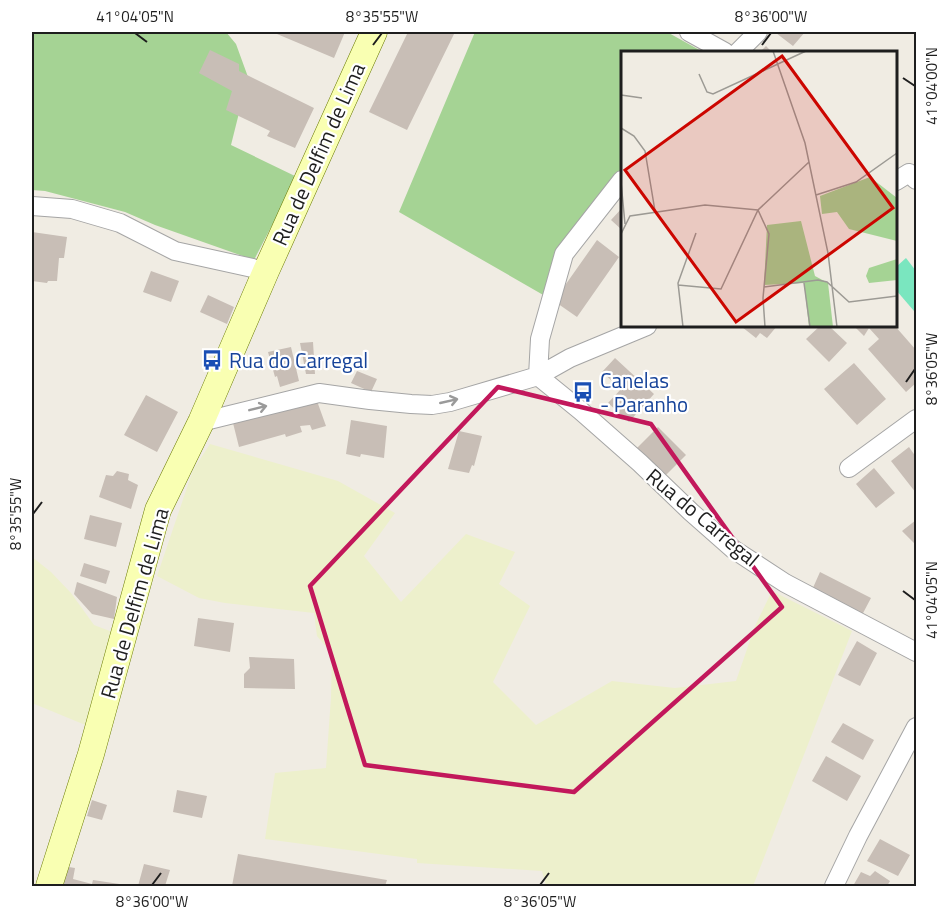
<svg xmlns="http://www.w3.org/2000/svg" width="948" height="918" viewBox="0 0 948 918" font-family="'Titillium Web',sans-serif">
<rect width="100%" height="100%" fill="#f0ece3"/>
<path fill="#edf0cc" d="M210,444L338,481L395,513L364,556L401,602L466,534L515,552L499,584L530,606L493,682L536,725L612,681L675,688L736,681L755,626L772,591L852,631L753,886H546L542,871L417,863V859L265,839L275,773L326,768L331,697L332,654L317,636L314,613L225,603L199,598L157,576L193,470Z
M32,557L51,572L71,593L94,625L115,633L95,729L32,703Z"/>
<path fill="#a5d394" d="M32,32H226L236,44L248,77L231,145L297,177L254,260L155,225L125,212L45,191L32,190Z
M475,32H667L703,52H622V184L545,296L399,212Z"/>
<path fill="#7ae6bf" d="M906,258L916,271V308L914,311L896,290V267Z"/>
<path fill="#c8beb6" d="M279,32H345L334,58L277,34Z
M408,32H455L407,130L369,112Z
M777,32H805L793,46L776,33Z
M766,46L772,52H760Z
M210,50L239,64V71L314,108L295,148L267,136L270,131L226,110L232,91L199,73Z
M622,208V230L611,220Z
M32,232L67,237L64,258H59L57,281H48L47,283L32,281Z
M597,240L619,257L577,317L554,301Z
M151,271L179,281L171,302L143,292Z
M208,295L234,307L227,324L200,312Z
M743,326H777L767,338L760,333L756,338L742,327Z
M820,326H829L847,343L829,362L806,339Z
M854,326H895L916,350V383L906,392L868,349L879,339L869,328L864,336Z
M313,342L315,374H306L300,343Z
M291,347L299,381L280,387L277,376L275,377L268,352Z
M615,358L654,394L629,422L608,403L621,389L602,372Z
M854,363L886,399L857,425L824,389Z
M357,371L377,379L371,392L351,383Z
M146,395L178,412L157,452L124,435Z
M317,401L326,426L312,430L310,425L300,426L302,432L286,437L285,434L239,447L233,423Z
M351,420L387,426L384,458L361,454L360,457L346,454Z
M658,427L686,455L664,477L632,453Z
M459,431L482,436L474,466L472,465L469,473L448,469Z
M909,447L916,457V493L891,461Z
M874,468L895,493L876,508L856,484Z
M117,471L129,474L128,480L138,485L131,509L99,497L106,475L113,476Z
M90,515L122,523L116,547L84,539Z
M916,520V545L902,531Z
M84,563L110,571L106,584L80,576Z
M820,572L871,598L862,615L812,590Z
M77,582L117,597L114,619L92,614L74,594Z
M198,618L234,623L230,652L194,646Z
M857,641L877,653L860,686L838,675Z
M249,657L294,659L295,689L244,688V674L250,668Z
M843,723L874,740L863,760L831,742Z
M826,756L861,776L847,801L812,781Z
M177,790L207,796L202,818L173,812Z
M92,800L107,805L102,820L87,816Z
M880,839L910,855L898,876L867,861Z
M238,854L334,871L387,880L385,886H232Z
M144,864L170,870L165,886H138Z
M63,866L75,868L73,879L92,884L93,880L126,885V886H57Z
M875,871L890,881L887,886H853L861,872L870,876Z"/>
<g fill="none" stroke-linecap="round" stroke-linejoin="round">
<g stroke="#a5a5a5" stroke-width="20">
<path id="minor" d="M689,32L725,52
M738,52L758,32
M896,181L909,173L916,180
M32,206L72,209L120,223L175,251L266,271
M538,376L581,411L640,463L691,512L733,549L785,583L916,652
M538,376L540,339L564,254L622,180
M201,422L319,393L370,400L411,404L432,405L450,402L538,376L570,358L647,326
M849,468L916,419
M834,886L858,836L916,727"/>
</g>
<g stroke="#697a00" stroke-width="27">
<path id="secondary" d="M49,886L91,754L158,510L201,422L266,271L374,32"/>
</g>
<use href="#minor" stroke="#fff" stroke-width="18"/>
<use href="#secondary" stroke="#f9ffb2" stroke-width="26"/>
</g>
<defs><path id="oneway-shaft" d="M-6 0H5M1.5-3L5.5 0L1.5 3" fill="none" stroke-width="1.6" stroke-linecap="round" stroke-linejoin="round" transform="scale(1.5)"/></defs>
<g stroke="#9a9a9a">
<use href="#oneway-shaft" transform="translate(449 401) rotate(-13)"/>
<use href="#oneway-shaft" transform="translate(258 408) rotate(-14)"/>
</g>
<path fill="none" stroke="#c2185b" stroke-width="4.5" stroke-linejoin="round" d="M498,387L651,424L782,607L574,792L365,765L310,586Z"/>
<path fill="none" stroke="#1e1e1e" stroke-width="2" d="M135,33L147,42M373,45L382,33M762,45L771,33M903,78L915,86M906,382L915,369M33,514L42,502M903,591L915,600M152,885L161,873M540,885L549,873"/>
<defs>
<g id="bus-bare" transform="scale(1.62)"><path d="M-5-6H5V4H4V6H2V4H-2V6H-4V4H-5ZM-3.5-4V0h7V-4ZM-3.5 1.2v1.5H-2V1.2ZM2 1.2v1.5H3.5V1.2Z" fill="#1a4fb4" stroke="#fff" stroke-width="2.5" paint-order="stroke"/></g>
</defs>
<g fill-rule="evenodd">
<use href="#bus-bare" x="212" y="360"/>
<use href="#bus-bare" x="583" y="392"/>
</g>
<g text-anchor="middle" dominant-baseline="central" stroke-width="4.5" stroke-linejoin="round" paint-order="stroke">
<g font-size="21" fill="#1e1e1e" stroke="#fff">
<text transform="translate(318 154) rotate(-66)">Rua de Delfim de Lima</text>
<text transform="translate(703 517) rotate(40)">Rua do Carregal</text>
<text transform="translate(134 603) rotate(-74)">Rua de Delfim de Lima</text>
</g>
<g font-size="21" fill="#164399" stroke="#fff" text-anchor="start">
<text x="229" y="360">Rua do Carregal</text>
<text x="600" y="380">Canelas<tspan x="600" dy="24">- Paranho</tspan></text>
</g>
</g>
<g transform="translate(621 51)">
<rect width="276" height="276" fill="#f0ece3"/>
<path d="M249,126L276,147V190L228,178L216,161L201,163L199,145ZM180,170L194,225L207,232L212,276H188L183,232L143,234L146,174ZM276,208V229L248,232L245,225L248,217Z" fill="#a5d394"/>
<path fill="none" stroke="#9c9a94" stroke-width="1.5" d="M152,0L184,92L207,202L216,276M78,23L86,41L92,43L185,0M0,44L21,47M0,77L13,85L24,100L34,160M0,131L4,173M195,144L235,131L276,102M137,159L148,183L142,247L144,276M0,224V183L9,165L84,154L137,159M183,232L189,276M57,234L100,238L137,159L188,111M143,236L197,229L206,231L228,251L276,245M62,276L57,232L75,182"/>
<path fill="#cc0600" fill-opacity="0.15" stroke="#cc0600" stroke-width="3" d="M161,5L272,157L115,271L4,119Z"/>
<rect width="276" height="276" fill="none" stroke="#1e1e1e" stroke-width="3"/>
</g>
<rect width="948" height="918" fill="none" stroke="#ffffff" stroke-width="66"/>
<rect x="33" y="33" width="882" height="852" fill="none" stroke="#1e1e1e" stroke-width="2"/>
<g font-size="15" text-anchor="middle" fill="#1e1e1e">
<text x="135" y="22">41°04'05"N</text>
<text x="382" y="22">8°35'55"W</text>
<text x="771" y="22">8°36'00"W</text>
<text transform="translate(932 86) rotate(-90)" y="5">41°04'00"N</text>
<text transform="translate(932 369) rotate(-90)" y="5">8°36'05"W</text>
<text transform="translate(16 514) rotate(-90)" y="5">8°35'55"W</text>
<text transform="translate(932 600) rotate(-90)" y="5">41°04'05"N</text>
<text x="152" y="907">8°36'00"W</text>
<text x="540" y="907">8°36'05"W</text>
</g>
</svg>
